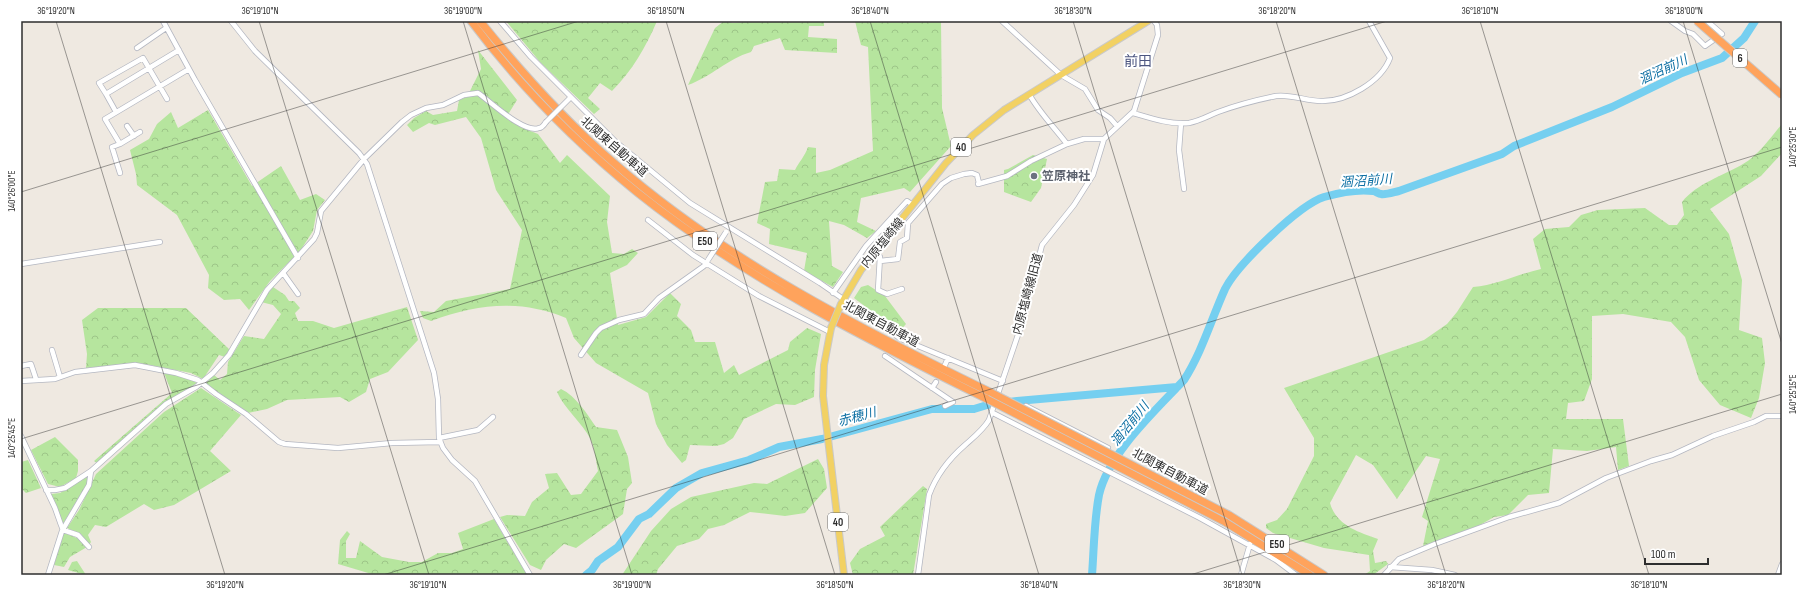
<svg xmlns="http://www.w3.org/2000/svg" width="1803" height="596" viewBox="0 0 1803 596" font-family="'Sofia Sans Condensed','Noto Sans JP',sans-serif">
<defs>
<pattern id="forest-crowns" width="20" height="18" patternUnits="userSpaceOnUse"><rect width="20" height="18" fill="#b6e59e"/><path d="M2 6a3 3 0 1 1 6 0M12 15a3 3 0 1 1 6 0" fill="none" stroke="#9dc588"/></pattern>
</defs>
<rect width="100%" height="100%" fill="#efe9e1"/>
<path fill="url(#forest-crowns)" d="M506,21H657C646,47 632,71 612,91L600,83L588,98L600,109L594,114L540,62Z
M724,21L733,23L754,21H824V26H809L808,37L837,39V53L785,50L780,38L754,46L751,52C727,59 711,77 688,85L715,28Z
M855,21H941L942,108L951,146L910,192L904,188L861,198L857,222L876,231L867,238L844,225L829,221L832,266L843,272L833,287L804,271L807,253L769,244L770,229L757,223L765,182L777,181L779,169L795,170C799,162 805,156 808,147L816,148V173L830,170L873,151L868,47L861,45Z
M478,50L517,100L507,116L523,128L538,134L560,163L567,155L610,196L607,222L612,253L624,254L632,249L638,253L627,265L610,273L618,325L646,317L670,293L681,304L677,316L691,330L695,342H715L724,373L734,365L739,375L788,350L790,342L807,328L821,334L815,370L814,397L795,405L776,404L744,419L733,438L724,444L716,446L690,445L686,460L682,463L667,445L656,424L648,393L596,363L574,338L566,318C519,299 478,304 431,321L423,318L420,311L434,312L446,301L510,289L522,230L496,190L481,138L466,117L435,125L429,123L413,132L407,125L414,118L426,111L433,115L457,111L459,100L467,97L481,69Z
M208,110L252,186L281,166L300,200L316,194L325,200L317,210L313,231L300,251L270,281L249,310L240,299L224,300L208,288L209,275L177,215L137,185L136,174L130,150L149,139L157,124L171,112L178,128Z
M1782,124V153L1761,176L1710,209L1729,234L1742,280L1739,330L1762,338L1765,363L1759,398L1751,418L1720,405L1699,380L1685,337L1671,322L1623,314L1592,316V379L1584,401L1568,403L1566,419H1623L1629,466L1618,470L1616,447L1587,451L1553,449L1549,493L1528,495L1508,515L1494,517L1480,525L1423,546L1428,521L1422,517L1440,459L1426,456L1397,499L1373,465L1356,455L1330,503C1336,525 1358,532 1378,539L1373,551L1375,563L1386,561L1388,564L1373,575H1364L1370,571L1369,555L1324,548L1273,533L1266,528V524L1277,520L1287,509L1314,456V438L1284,388L1424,340L1447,324L1457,312L1473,287C1497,285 1518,274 1541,269L1533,239L1545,229L1569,227L1581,215L1598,210L1645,208L1669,225H1677L1684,215L1682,202C1697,183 1723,176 1743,164C1759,155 1770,138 1782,124Z
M1033,155L1047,159L1041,188L1031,202L1004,192V170L1008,169Z
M868,285L885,296L906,324L899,332L854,298L861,287Z
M273,287L285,295L289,301H294L300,308L295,313L298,321H313L334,328L407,307L418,340L388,372L370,379L366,392L349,402L340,397L287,400L267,409L248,413L216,392L206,383L214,375L220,380L227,374L228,362L244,336L264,339L281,314L273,305L261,302Z
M98,308H186L230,350L225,357L219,355L203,379L191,373L139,363L86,368L87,354L82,320Z
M164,373L188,378L197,383L165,403L97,463L94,461L172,393Z
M201,388L241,415L210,451L231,471L174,505L154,510L144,504L106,527L95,525L88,535L91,542L89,545L81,534L67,528L79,510L96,474L164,412Z
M561,389C576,396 587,414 596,427L617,430L628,457L632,483L627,489L623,514L576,548L564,544L546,560L541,570L530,565L500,517L507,515L525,516L532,502L549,488L545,474L557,473L571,495L581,494L598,471C596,461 595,449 591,440C582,422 565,410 557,392Z
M21,430L31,450L55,437L78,460V471L76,478L60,487L48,484Z
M818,459L824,469L827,488L805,513L785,516L750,512L724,525L708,529L699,539L677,546L658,569L656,575H622L651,531L671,509L691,497L754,483L767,484Z
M28,460L41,488L26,493L21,488V462Z
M87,476V484L63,524L51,494L60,493Z
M923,486L927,489L913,575H853L850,563L860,549L885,536L880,527Z
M494,519L527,575H375L338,564L340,540L347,531L350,534L346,541V558H356L360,541L382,557L409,562H422L438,553H452L463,549L458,533Z
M63,532L79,539L87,547L70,557L64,567L54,565Z
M77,561L86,575L68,570L72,562Z"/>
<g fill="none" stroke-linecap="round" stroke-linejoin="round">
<path stroke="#75cff0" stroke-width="8" d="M586,575L592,570L598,561L618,547L639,519L649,514L676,488L702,473L749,460L779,447L822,439L932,409H974L987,405L1017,401L1177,387
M1092,575C1094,549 1094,521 1099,495C1108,454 1155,411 1184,380C1202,352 1211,320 1225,289C1237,265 1299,205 1324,197C1338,193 1358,189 1373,191C1376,191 1378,194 1381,194C1386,195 1394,192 1399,191L1502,154L1514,146L1612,107L1682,73L1722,58L1744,38L1755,21"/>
<g stroke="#b4b7c1" stroke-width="6">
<path id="minor" d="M163,21L195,80L298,258
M231,21L255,51L359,153L367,164L434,373L438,399L439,438L443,448L452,460L475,481L530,575
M500,21L531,57L616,142L690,203L820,283L901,339L1003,381
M1002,21L1061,75L1085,89L1098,110L1110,118L1117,126
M1671,21L1685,31L1693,34L1705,46L1722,34L1707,21
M137,48L166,28
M106,94L99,83L143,58L167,99
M1029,94C1039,112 1054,127 1067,144
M116,112L106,94L179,50
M1133,113C1150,118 1171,125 1189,123C1200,121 1208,116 1218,112C1237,105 1256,100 1276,96C1291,94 1306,101 1321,101C1346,102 1381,82 1390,58L1369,21
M1181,123L1179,150L1184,189
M127,126L134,136
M120,144L105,119L189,69
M120,173L112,147L120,144L140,132
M978,184L1007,176L1031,161L1067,144L1084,139H1104
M648,220L693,255L759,296L830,332
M880,257L878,290L887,294L902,289
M880,261L898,259L900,242L907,238L908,223L942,184L951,178L964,174L972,173L977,175L979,183
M21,264L160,242
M283,273L298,294
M833,293L866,246L907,201L913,205
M52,350L60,377
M581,355L596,333L601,328L619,320L644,314L659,298L704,266L707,262
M885,356L953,402L945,406
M945,365L948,358
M21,366L31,364L36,379
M21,381L55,379L75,372L135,365L176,373L198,380L216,394L246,414L279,442L285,444L338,448L392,443L440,442
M932,388L936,382
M1026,406L1108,448
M993,413L1200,518L1276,560L1296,575
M21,436L55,508L61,525L63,530L78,535L89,547
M439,438L478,430L493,417
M46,490H55L65,488L91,471L166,404L196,387L213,373L229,355L267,290L314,239L317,233L321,211L364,159L402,122L411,115L426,108L443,105L464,95L478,93C491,102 524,134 539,128C542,128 544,125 546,122
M1390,567L1432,570L1455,575
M48,575L62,531L89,485L91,471
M918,575L929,495C936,476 950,458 965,445C974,437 983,430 989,420L1022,323L1042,245L1074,205L1093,175L1104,139L1134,111L1158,35L1157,25L1154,21
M1241,575L1250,544
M1384,575L1399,559L1435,544L1509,517L1559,503L1606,478L1651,461L1672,455L1713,436L1754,422L1766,416H1782
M1778,575L1782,564"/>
</g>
<g stroke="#c9c9c9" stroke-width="8">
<path id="major" d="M841,304L861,270L946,163L973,135L1004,110L1148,21
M831,328L824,365L823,396L844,575"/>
</g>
<g stroke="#c9c9c9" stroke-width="9">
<path id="highway" d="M471,21C519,85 575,142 638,193C743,277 866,339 987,399
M480,21C521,72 564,120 614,163C725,260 860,329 992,393
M1229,515L1324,575
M1225,522L1310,575"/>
</g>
<use href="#minor" stroke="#fff" stroke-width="4.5"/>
<use href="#major" stroke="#f2d163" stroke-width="6"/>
<use href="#highway" stroke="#ffa35c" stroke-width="7"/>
<g stroke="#b4b7c1" stroke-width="6" stroke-linecap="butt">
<path id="minor-bridge" d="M546,122L569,99
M708,260L726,232"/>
</g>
<g stroke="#c9c9c9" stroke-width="8" stroke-linecap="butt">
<path id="major-bridge" d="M831,328L841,304"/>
</g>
<g stroke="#c9c9c9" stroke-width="9" stroke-linecap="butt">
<path id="highway-bridge" d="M1697,21L1782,95
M992,393L1229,515
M987,399L1225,522"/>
</g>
<use href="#minor-bridge" stroke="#fff" stroke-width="4.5"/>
<use href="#major-bridge" stroke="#f2d163" stroke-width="6"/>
<use href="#highway-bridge" stroke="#ffa35c" stroke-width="7"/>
</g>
<path fill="none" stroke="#2e2e2e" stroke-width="1" stroke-opacity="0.45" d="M56,21L225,575M259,21L429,575M463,21L632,575M666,21L835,575M870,21L1039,575M1073,21L1242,575M1276,21L1446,575M1480,21L1649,575M1683,21L1782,344M21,192L579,21M21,439L1387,21M21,573L22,575M383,575L1782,147M1190,575L1782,394"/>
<circle fill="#6b7280" stroke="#fff" stroke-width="1.5" cx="1034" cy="176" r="4"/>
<g text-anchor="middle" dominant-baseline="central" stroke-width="4" stroke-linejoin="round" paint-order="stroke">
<g fill="#fff" stroke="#6d6d6d" stroke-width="1">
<rect x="1733" y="49" width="14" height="18" rx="3"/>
<rect x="951" y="138" width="20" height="18" rx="3"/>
<rect x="693" y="232" width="24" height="18" rx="3"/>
<rect x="828" y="513" width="20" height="18" rx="3"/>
<rect x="1265" y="535" width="24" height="18" rx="3"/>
</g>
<g font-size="11" font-weight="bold" fill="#2e2e2e">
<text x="1740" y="58">6</text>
<text x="961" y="147">40</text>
<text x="705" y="241">E50</text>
<text x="838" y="522">40</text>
<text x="1277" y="544">E50</text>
</g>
<g font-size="12" fill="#2e2e2e" stroke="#fff">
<text transform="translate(614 147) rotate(41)">北関東自動車道</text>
<text transform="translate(883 243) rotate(-51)">内原塩崎線</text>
<text transform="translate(1028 294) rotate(-75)">内原塩崎線旧道</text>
<text transform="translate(881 324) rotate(28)">北関東自動車道</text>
<text transform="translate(1170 472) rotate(28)">北関東自動車道</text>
</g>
<g font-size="12" font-weight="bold" fill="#5b616d" stroke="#fff" text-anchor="start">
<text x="1042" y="176">笠原神社</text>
</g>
<g font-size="13" font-style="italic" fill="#0d6fa3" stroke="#fff">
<text transform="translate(1663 70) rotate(-25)">涸沼前川</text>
<text transform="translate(1366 181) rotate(-4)">涸沼前川</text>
<text transform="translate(857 417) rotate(-15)">赤穂川</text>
<text transform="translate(1130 424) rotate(-51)">涸沼前川</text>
</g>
<g font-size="14" fill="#4d5680" stroke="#fff">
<text x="1138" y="61">前田</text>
</g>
</g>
<rect width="1803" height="596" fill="none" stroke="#ffffff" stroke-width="44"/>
<path d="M1645 558v6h63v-6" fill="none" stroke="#2e2e2e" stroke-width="2"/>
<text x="1651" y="558" font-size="12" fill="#2e2e2e" stroke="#ffffff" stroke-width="3" paint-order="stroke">100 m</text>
<rect x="22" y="22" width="1759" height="552" fill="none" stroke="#2e2e2e" stroke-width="1.5"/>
<g font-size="10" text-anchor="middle" fill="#2e2e2e">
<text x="56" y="14">36°19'20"N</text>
<text x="260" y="14">36°19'10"N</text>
<text x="463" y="14">36°19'00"N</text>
<text x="666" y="14">36°18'50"N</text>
<text x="870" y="14">36°18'40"N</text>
<text x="1073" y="14">36°18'30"N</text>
<text x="1277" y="14">36°18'20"N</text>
<text x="1480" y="14">36°18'10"N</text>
<text x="1684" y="14">36°18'00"N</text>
<text transform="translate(1792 147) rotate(-90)" y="4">140°25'30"E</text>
<text transform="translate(11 191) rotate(-90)" y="4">140°26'00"E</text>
<text transform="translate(1792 394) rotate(-90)" y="4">140°25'15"E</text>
<text transform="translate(11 438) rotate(-90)" y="4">140°25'45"E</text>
<text x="225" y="588">36°19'20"N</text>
<text x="428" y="588">36°19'10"N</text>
<text x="632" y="588">36°19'00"N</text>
<text x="835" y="588">36°18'50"N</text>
<text x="1039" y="588">36°18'40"N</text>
<text x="1242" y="588">36°18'30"N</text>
<text x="1446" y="588">36°18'20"N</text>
<text x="1649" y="588">36°18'10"N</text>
</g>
</svg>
